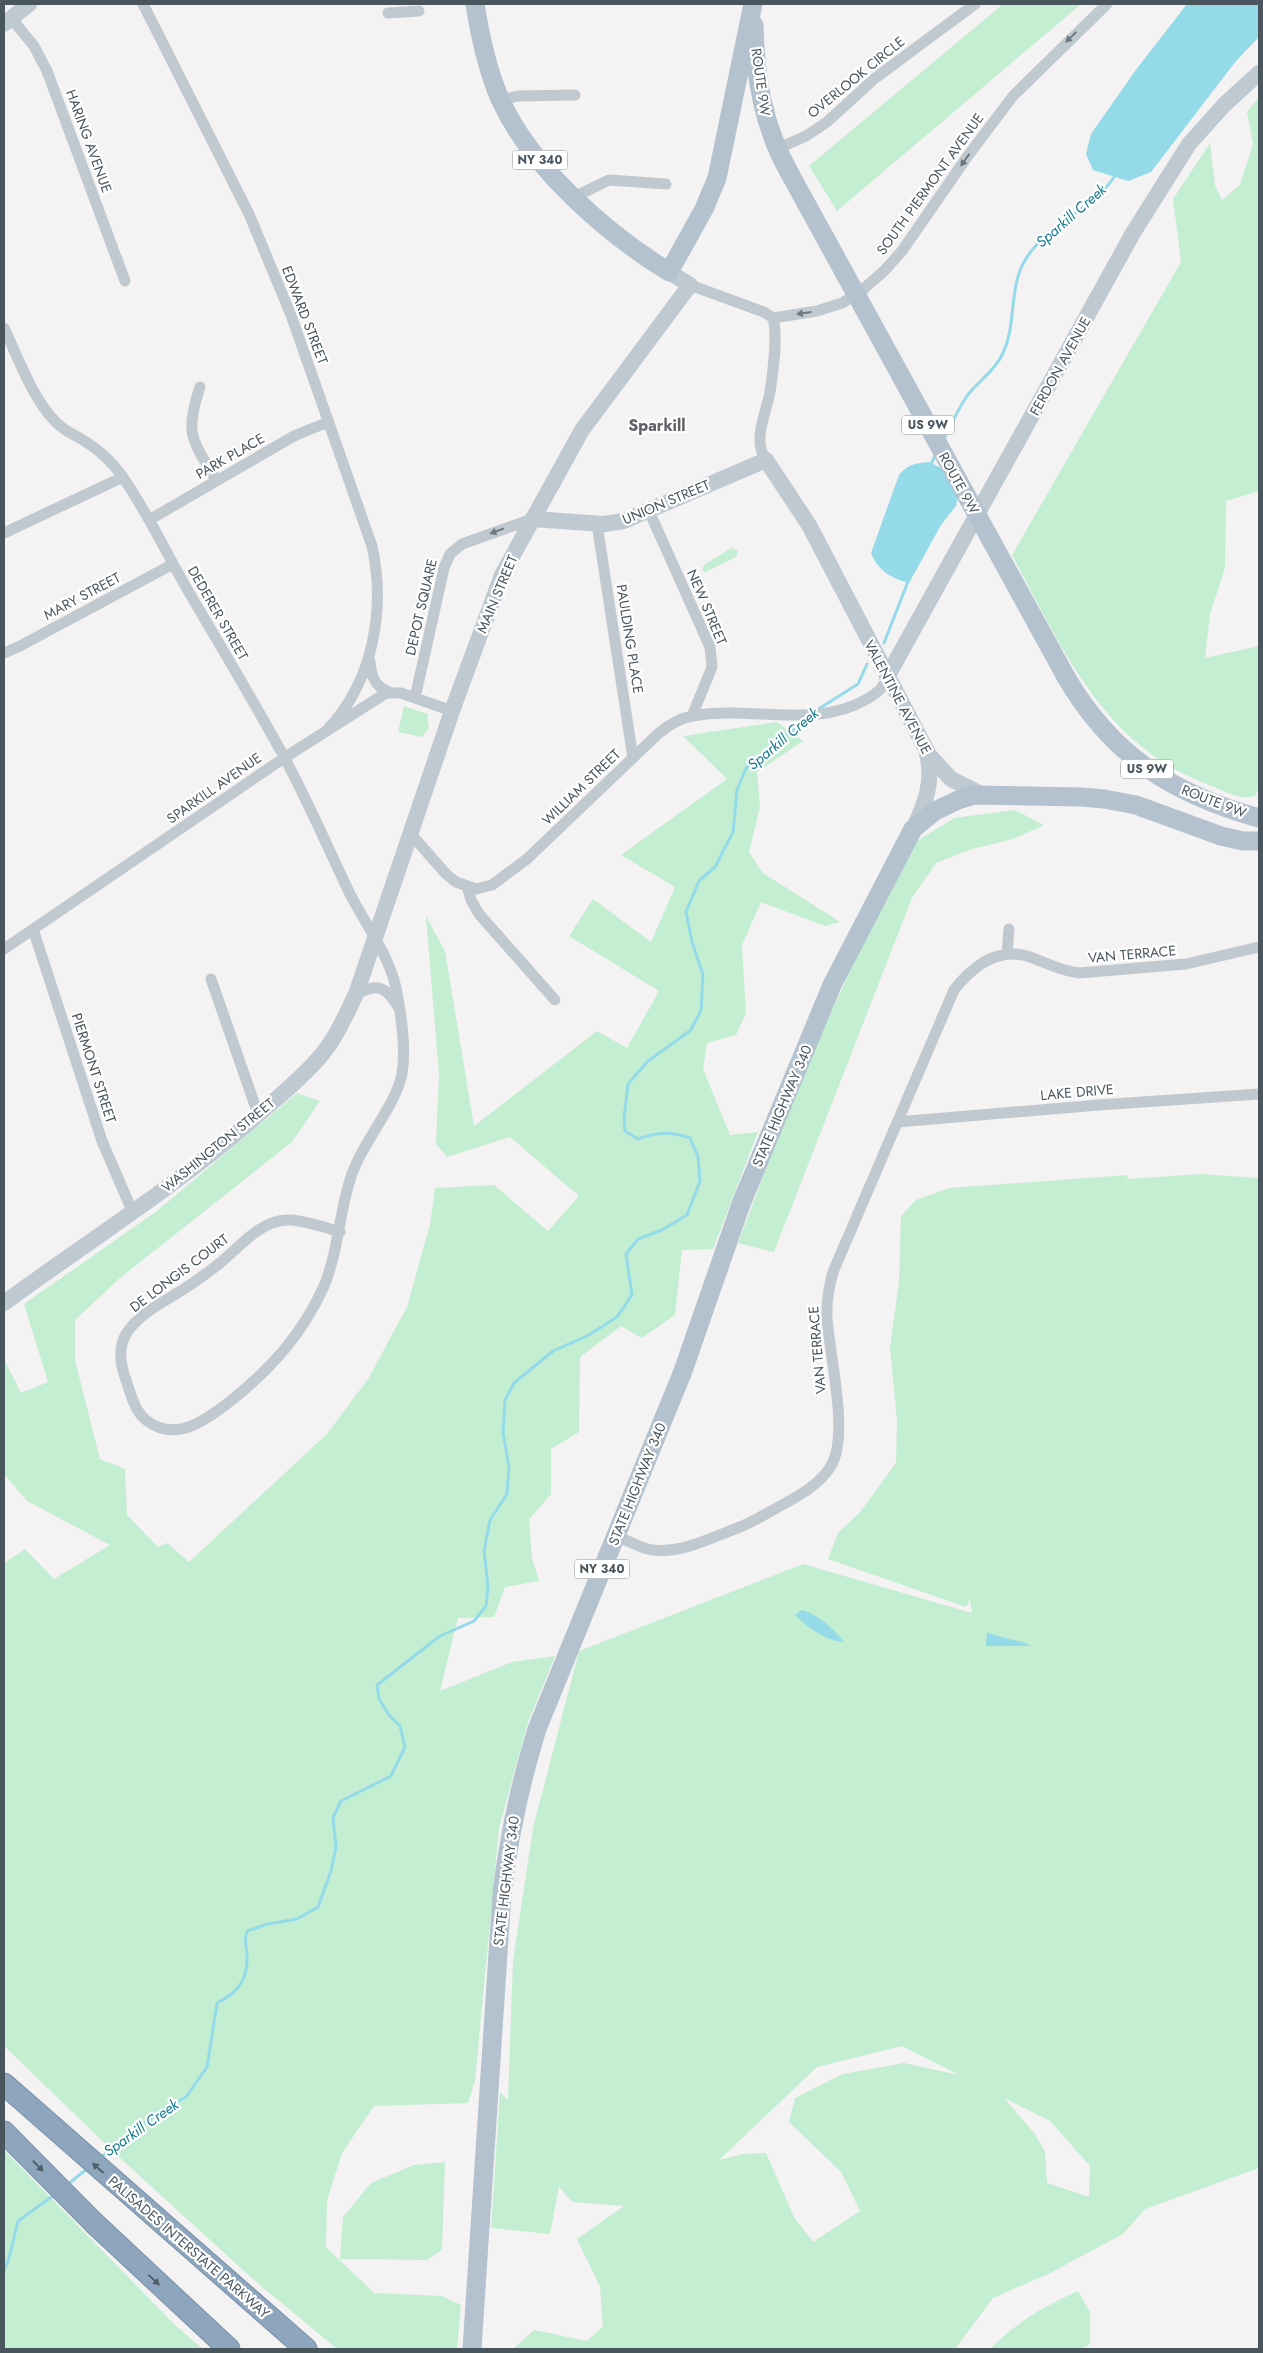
<svg xmlns="http://www.w3.org/2000/svg" width="1263" height="2353" viewBox="0 0 1263 2353" font-family="Jost,sans-serif">
<rect width="100%" height="100%" fill="#f4f2f2"/>
<path fill="#c4eed2" fill-rule="evenodd" d="M1003,4H1081L837,211L809,166Z
M1259,97V491L1226,501L1225,568L1210,614L1205,658L1259,646V787L1255,796C1240,801 1223,790 1209,785C1102,745 1062,647 1012,555L1181,262L1173,199L1210,143L1215,185L1222,200L1240,185L1253,144L1247,112Z
M731,548L738,551L736,557L705,572L702,571L704,565Z
M404,706L427,714L429,728L422,737L398,732Z
M777,722L803,741L757,772L760,807L749,852L763,873L840,922L825,926L761,902L742,945L746,1013L736,1035L707,1043L703,1069L730,1135L758,1132L713,1249L682,1250L675,1315L642,1338L621,1326L580,1357L579,1432L551,1449V1494L529,1520L532,1558L539,1581L505,1587L494,1617L458,1618L440,1691L512,1662L555,1656L528,1722L499,1828L475,2081L468,2103L374,2106L342,2153L327,2201L326,2247L374,2293L442,2296L461,2305L457,2349H337L254,2280L120,2158L4,2046V1563L25,1549L54,1579L110,1545L27,1501L4,1474V1359L21,1393L48,1382L24,1304L157,1211L297,1093L320,1101L292,1142L120,1278L75,1320V1360L100,1459L125,1469L127,1515L158,1547L167,1543L189,1562L327,1434L368,1379L407,1307L430,1224L435,1188L494,1185L548,1231L579,1196L510,1137L447,1157L436,1144L439,1075L426,916L445,951L474,1126L597,1031L627,1048L659,991L569,936L593,899L651,942L675,887L621,855L727,779L683,736Z
M1015,810L1044,825L1013,839L972,849L936,863L912,898L774,1252L738,1243L803,1071L872,925L917,841L954,818Z
M1202,1174L1259,1178V2168L1145,2209L1123,2234L1050,2273L993,2298L955,2349H517L515,2347L534,2330L587,2341L603,2326L600,2287L577,2239L624,2206L572,2202L559,2187L550,2234L491,2228L500,2092L508,2100L513,1961L533,1828L579,1651L803,1564L972,1613L970,1600L966,1607L828,1559L838,1533L860,1512L896,1463L897,1421L890,1348L899,1281L901,1216L916,1200L949,1188L1128,1175L1127,1179ZM902,2046L959,2075L904,2063L843,2074L795,2098L789,2122L841,2172L860,2211L813,2242L794,2217L766,2153L743,2154L719,2160L817,2067ZM1004,2098L1050,2121L1090,2166L1089,2197L1047,2183L1045,2152L1035,2134Z
M4,2150L175,2325L203,2349H4Z
M445,2162L442,2250L427,2260L340,2259L343,2217L371,2183L414,2165Z
M1078,2291L1090,2312V2344L1081,2349H990C1019,2321 1042,2307 1078,2291Z"/>
<path fill="#94dae8" d="M1187,4H1259V37L1236,61L1151,172L1128,181L1093,170L1086,154L1091,134L1135,71Z
M929,462L941,468L959,493L956,506L941,525L909,583C891,578 878,571 871,553L899,475C908,464 916,463 929,462Z
M802,1610C819,1615 833,1628 844,1642C827,1642 806,1626 795,1615Z
M987,1632C1002,1639 1017,1639 1032,1646H986Z"/>
<g fill="none" stroke-linecap="round" stroke-linejoin="round">
<path stroke="#94dae8" stroke-width="3" d="M944,439C951,425 958,409 967,396C978,381 994,372 1002,355C1018,324 1007,287 1027,257C1050,222 1094,210 1116,174
M930,466L936,454
M884,643L909,579
M817,710L858,684L867,664
M100,2158L160,2111L186,2097L207,2067L217,2003C235,1994 246,1983 247,1962C248,1950 243,1942 247,1931L268,1924L297,1919L318,1907L331,1871L336,1847L333,1818L341,1801L391,1776L405,1747L400,1726L389,1715L379,1699L377,1685L440,1636L474,1621L486,1606L488,1586L484,1551L490,1520L507,1494L509,1467L503,1433L505,1400L514,1383L553,1351L589,1335L617,1317L632,1295L626,1254L638,1239L662,1230L687,1215L700,1181L698,1157L690,1138C671,1131 657,1132 638,1139L625,1131L624,1118L628,1084L648,1061L691,1030L701,1010L703,975L692,942L686,912L699,881L715,867L733,832L737,790L746,768L807,719
M67,2185L88,2168
M4,2271L9,2258L18,2221L54,2195"/>
<g stroke="#7891a9" stroke-width="23">
<path id="highway" d="M4,2084L306,2349
M4,2132L94,2223L229,2349"/>
</g>
<path stroke="#c0c9cf" stroke-width="11" d="M143,4L249,214L291,315L372,546C386,610 373,682 327,730
M388,13L419,11
M11,18L34,46L47,71L125,281
M501,100L518,96L575,95
M777,149L806,136L827,122L874,79L975,4
M574,197L609,180L666,184
M690,285L764,312L773,318L817,311L842,303L860,292L884,271L902,251L967,157L1013,96L1107,4
M4,328C19,359 36,409 64,429C71,434 79,437 86,442C101,451 112,462 122,476C148,513 167,555 190,594C221,647 253,700 283,755C307,799 327,846 349,892C367,928 392,957 398,998C402,1022 406,1050 402,1074C395,1108 361,1143 350,1180C339,1215 338,1252 324,1286C302,1335 270,1370 228,1403C204,1421 175,1443 146,1420C135,1411 131,1395 127,1383C121,1367 117,1350 126,1334C140,1311 172,1298 193,1283C202,1276 212,1270 220,1263C241,1246 261,1219 290,1220C307,1221 324,1227 340,1232
M200,387C184,435 192,439 216,480
M766,460C752,440 766,414 770,392C773,372 778,338 773,318
M649,511L710,647L712,667L692,716
M149,520L294,436L328,422
M597,524L633,758
M4,533L123,477
M4,653L20,646L173,564
M370,661C371,675 374,686 389,692
M415,698L444,568L450,554L462,544L532,519
M410,833L446,874L456,882L476,889L492,885L527,859L659,733C670,724 680,718 693,716C751,705 814,730 867,699C877,693 884,688 887,677
M467,887L471,900L479,914L555,1000
M33,929L102,1141L133,1213
M4,949L284,758L386,693H401L452,711
M1007,954L1009,929
M211,979L258,1114
M356,994C377,983 386,986 398,1007
M897,1122L1099,1105L1259,1094
M616,1536C626,1540 637,1546 647,1549C676,1556 708,1539 735,1529C752,1523 767,1513 782,1505C800,1495 822,1483 832,1464C849,1432 829,1354 827,1317C826,1301 829,1287 833,1272L954,990C972,967 996,947 1027,956C1045,962 1060,971 1079,973L1186,964L1259,947"/>
<path stroke="#bfc9d2" stroke-width="16" d="M4,24L29,4
M532,519L604,524L624,521L766,460L809,525L929,755L951,779L981,794
M887,677L1133,233L1189,144L1224,105L1259,73
M913,829C925,805 934,781 927,754
M4,1303C86,1243 173,1188 251,1121C273,1101 298,1082 318,1059C335,1040 345,1017 356,994L452,711L502,575L582,430L690,285L669,272"/>
<path stroke="#b3c2ce" stroke-width="19" d="M475,4C480,36 487,69 500,99C531,168 606,233 669,272L704,209L717,178L753,4
M754,25C755,77 763,126 789,172
M1066,677C1112,756 1173,794 1259,818
M472,2349L502,1893C509,1835 520,1784 537,1729L683,1371L741,1204L832,985L913,829L935,811L958,800L975,795L1082,797L1104,799L1136,805L1221,836L1243,841H1259"/>
<use href="#highway" stroke="#8da6bd" stroke-width="21"/>
<path stroke="#b3c2ce" stroke-width="19" d="M789,172L1066,677"/>
</g>
<defs><path id="oneway-solid" d="M-6-.8H1V-3.2L6.5 0L1 3.2V.8H-6Z" transform="scale(1.25)"/></defs>
<g fill="#6d7880">
<use href="#oneway-solid" transform="translate(1071 37) rotate(136)"/>
<use href="#oneway-solid" transform="translate(965 160) rotate(125)"/>
<use href="#oneway-solid" transform="translate(804 313) rotate(172)"/>
<use href="#oneway-solid" transform="translate(497 531) rotate(159)"/>
</g>
<g fill="#515e68">
<use href="#oneway-solid" transform="translate(38 2166) rotate(46)"/>
<use href="#oneway-solid" transform="translate(98 2168) rotate(-139)"/>
<use href="#oneway-solid" transform="translate(154 2280) rotate(43)"/>
</g>
<g text-anchor="middle" dominant-baseline="central" stroke-width="4.5" stroke-linejoin="round" paint-order="stroke">
<g fill="#fff" stroke="#80898e" stroke-width="1">
<rect x="512.5" y="150.5" width="55" height="19" rx="4"/>
<rect x="902" y="415.5" width="52" height="19" rx="4"/>
<rect x="1121" y="759.5" width="52" height="19" rx="4"/>
<rect x="574.5" y="1559.5" width="55" height="19" rx="4"/>
</g>
<g font-size="12" font-weight="bold" fill="#4a565e">
<text x="540" y="160">NY 340</text>
<text x="928" y="425">US 9W</text>
<text x="1147" y="769">US 9W</text>
<text x="602" y="1569">NY 340</text>
</g>
<g font-size="14" fill="#4a565e" stroke="#fff">
<text transform="translate(856 77) rotate(-39)">OVERLOOK CIRCLE</text>
<text transform="translate(761 82) rotate(82)">ROUTE 9W</text>
<text transform="translate(89 141) rotate(70)">HARING AVENUE</text>
<text transform="translate(930 184) rotate(-54)">SOUTH PIERMONT AVENUE</text>
<text transform="translate(305 315) rotate(69)">EDWARD STREET</text>
<text transform="translate(1060 366) rotate(-61)">FERDON AVENUE</text>
<text transform="translate(230 456) rotate(-30)">PARK PLACE</text>
<text transform="translate(959 483) rotate(61)">ROUTE 9W</text>
<text transform="translate(666 502) rotate(-23)">UNION STREET</text>
<text transform="translate(497 594) rotate(-67)">MAIN STREET</text>
<text transform="translate(82 596) rotate(-28)">MARY STREET</text>
<text transform="translate(421 607) rotate(-77)">DEPOT SQUARE</text>
<text transform="translate(707 607) rotate(67)">NEW STREET</text>
<text transform="translate(218 613) rotate(60)">DEDERER STREET</text>
<text transform="translate(630 639) rotate(81)">PAULDING PLACE</text>
<text transform="translate(898 697) rotate(62)">VALENTINE AVENUE</text>
<text transform="translate(581 787) rotate(-44)">WILLIAM STREET</text>
<text transform="translate(214 788) rotate(-35)">SPARKILL AVENUE</text>
<text transform="translate(1214 801) rotate(21)">ROUTE 9W</text>
<text transform="translate(1132 954) rotate(-5)">VAN TERRACE</text>
<text transform="translate(94 1068) rotate(72)">PIERMONT STREET</text>
<text transform="translate(1077 1092) rotate(-5)">LAKE DRIVE</text>
<text transform="translate(782 1106) rotate(-67)">STATE HIGHWAY 340</text>
<text transform="translate(218 1145) rotate(-39)">WASHINGTON STREET</text>
<text transform="translate(179 1273) rotate(-37)">DE LONGIS COURT</text>
<text transform="translate(817 1350) rotate(-95)">VAN TERRACE</text>
<text transform="translate(637 1484) rotate(-68)">STATE HIGHWAY 340</text>
<text transform="translate(506 1881) rotate(-83)">STATE HIGHWAY 340</text>
<text transform="translate(189 2247) rotate(41)">PALISADES INTERSTATE PARKWAY</text>
</g>
<g font-size="15" font-style="italic" fill="#147b90" stroke="#fff">
<text transform="translate(1071 216) rotate(-41)">Sparkill Creek</text>
<text transform="translate(783 739) rotate(-40)">Sparkill Creek</text>
<text transform="translate(141 2128) rotate(-35)">Sparkill Creek</text>
</g>
<g font-size="16" font-weight="bold" fill="#5e6266" stroke="#fff">
<text x="657" y="425">Sparkill</text>
</g>
</g>
<rect width="1263" height="2353" fill="none" stroke="#4a565e" stroke-width="10"/>
</svg>
